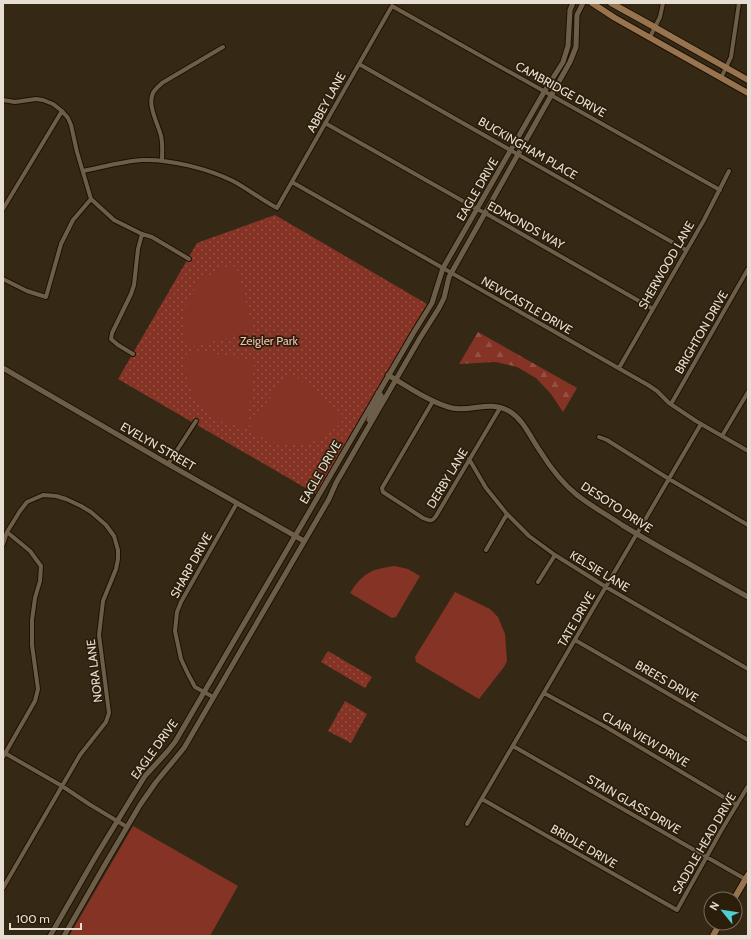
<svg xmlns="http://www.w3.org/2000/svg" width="751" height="939" viewBox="0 0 751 939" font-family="Cabin,sans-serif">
<defs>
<pattern id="forest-firs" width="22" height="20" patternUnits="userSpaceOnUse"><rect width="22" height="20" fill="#843325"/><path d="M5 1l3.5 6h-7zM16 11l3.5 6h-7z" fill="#955044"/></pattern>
<pattern id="park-dots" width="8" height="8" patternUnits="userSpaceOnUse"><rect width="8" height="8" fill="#843325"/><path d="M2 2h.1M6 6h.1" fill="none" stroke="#955044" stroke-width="1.8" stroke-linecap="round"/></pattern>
</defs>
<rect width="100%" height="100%" fill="#352915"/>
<path fill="url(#forest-firs)" d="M478,332L577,388L563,412L551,394L536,378L517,367L496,362L459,364Z"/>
<path fill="url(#park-dots)" d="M275,215L427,304L316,494L118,379L197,243Z
M328,651L372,677L365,688L321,662Z
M345,701L367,714L351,743L328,731Z"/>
<path fill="#843325" d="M231,265L237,268L252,327L251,330L247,333L191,347L184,343C178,305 194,277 231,265Z
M193,350L250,360L254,365L248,422L242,427L222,422L206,410L193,395L186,376L185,355Z
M291,375L295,376L342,414V422L327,435L308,444L288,445L268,441L251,431L250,423L288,376Z
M395,566L408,569L420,576L396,617L392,618L350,593C363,573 371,569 395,566Z
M455,592L490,609L498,617L505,634L507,661L504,667L479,699L416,662L415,657Z
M133,826L238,886L210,936H69Z"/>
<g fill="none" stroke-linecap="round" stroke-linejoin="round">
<g stroke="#1d1101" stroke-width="6">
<path id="minor" d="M650,37L660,17L663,3
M359,64L686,250
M721,78L731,57L739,3
M3,100L15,102L36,99L43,100L53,104L62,111L68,118L71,125L77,152L91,199L114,220L142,234L152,237L189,259
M325,123L477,209L485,213L653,309
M162,161C162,153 163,144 161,136C158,124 147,105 153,93C155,89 159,86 162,83L223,47
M83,171C103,167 123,161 143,160C170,159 209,169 233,181C248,189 262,200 277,208L392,6L720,190
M292,182L648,385L657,391L669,403L696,421L748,451
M3,209L62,111
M3,279L27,291L46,297L61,244L73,220L91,199
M133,354L118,345L111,339L112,333L131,294L134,285L138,249L142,234
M619,368L704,220L729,171
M433,401L382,488L383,492L423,518C430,521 432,522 436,516L500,408
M671,404L748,269
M722,436L748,392
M599,437L607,440L669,479L748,525
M469,459L486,488L507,514L529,536L555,555L606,587L748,669
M168,464L196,421
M3,544L7,532L20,511L27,502L43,495L56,496L66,499L81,506L91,512L106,525L114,536L118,550V559L116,569L103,601L99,635L109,713L106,722L80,755L3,888
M486,550L507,514
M538,582L555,555
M575,640L748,740
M544,693L606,727L737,805
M213,697L195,687L188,674L181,659L175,631L177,612L181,602L237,503
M513,746L745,879
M3,752L62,786L89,804L127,827
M3,757L35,701L38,689L32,645V620L35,598L40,581L41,566L30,551L7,532
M482,799L677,910L721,831L748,786
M467,824L701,424"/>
</g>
<g stroke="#1d1101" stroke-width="7">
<path id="tertiary" d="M3,368L168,464L304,541
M388,375C407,386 431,403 452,408C472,412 489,400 509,411C524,420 530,437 540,451C550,467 562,483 577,495C591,506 607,515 622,525C663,550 706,573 748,597
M369,420L373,411L381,397V395L378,393
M50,936L96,856L132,797L145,776L167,752L175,742L414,332L432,303L443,268L544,92L563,62L568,46L570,10L573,3
M64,936L107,861L140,805L156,782L184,748L329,499L336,483L420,338L439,308L444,298L449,277L570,62L576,47L577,15L583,3"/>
</g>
<g stroke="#1d1101" stroke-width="8">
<path id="secondary" d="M592,3L615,18L748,93
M611,3L649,24L748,80
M734,899L748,875
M713,936L720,923"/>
</g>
<use href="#minor" stroke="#6c5e48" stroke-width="4"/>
<use href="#tertiary" stroke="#6c5e48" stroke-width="5"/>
<use href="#secondary" stroke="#987350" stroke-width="6"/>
</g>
<g text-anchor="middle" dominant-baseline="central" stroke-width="3.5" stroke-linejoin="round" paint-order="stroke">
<g font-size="12" fill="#e6ded2" stroke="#2b1f0b">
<text transform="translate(561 89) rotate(29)">CAMBRIDGE DRIVE</text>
<text transform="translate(326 102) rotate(-61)">ABBEY LANE</text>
<text transform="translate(528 148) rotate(30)">BUCKINGHAM PLACE</text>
<text transform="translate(477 189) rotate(-60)">EAGLE DRIVE</text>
<text transform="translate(526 225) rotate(29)">EDMONDS WAY</text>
<text transform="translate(666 265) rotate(-60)">SHERWOOD LANE</text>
<text transform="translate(527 305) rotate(30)">NEWCASTLE DRIVE</text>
<text transform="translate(701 332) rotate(-60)">BRIGHTON DRIVE</text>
<text transform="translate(158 446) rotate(30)">EVELYN STREET</text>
<text transform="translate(320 472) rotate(-60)">EAGLE DRIVE</text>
<text transform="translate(447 478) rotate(-59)">DERBY LANE</text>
<text transform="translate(617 507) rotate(33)">DESOTO DRIVE</text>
<text transform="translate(191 565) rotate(-61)">SHARP DRIVE</text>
<text transform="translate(600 571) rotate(31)">KELSIE LANE</text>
<text transform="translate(576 619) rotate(-60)">TATE DRIVE</text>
<text transform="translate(94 671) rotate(-97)">NORA LANE</text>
<text transform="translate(667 681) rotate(30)">BREES DRIVE</text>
<text transform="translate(646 739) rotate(30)">CLAIR VIEW DRIVE</text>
<text transform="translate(154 749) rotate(-54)">EAGLE DRIVE</text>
<text transform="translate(634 804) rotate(30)">STAIN GLASS DRIVE</text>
<text transform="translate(704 843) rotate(-60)">SADDLE HEAD DRIVE</text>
<text transform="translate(584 846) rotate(30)">BRIDLE DRIVE</text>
</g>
<g font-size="12" fill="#f0beb4" stroke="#2b1f0b">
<text x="269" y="340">Zeigler Park</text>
</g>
</g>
<rect width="751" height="939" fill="none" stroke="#e6ded2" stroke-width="8"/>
<g transform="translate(723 911) rotate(300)"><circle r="19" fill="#2b1f0b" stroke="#766b5b"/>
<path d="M0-3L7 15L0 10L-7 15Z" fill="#52cdd0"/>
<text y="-6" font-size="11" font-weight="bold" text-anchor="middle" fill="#e6ded2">N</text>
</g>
<path d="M10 923v6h71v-6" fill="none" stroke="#e6ded2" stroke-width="2"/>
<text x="16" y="923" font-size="12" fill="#e6ded2" stroke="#2b1f0b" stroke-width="3" paint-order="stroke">100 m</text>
</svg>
